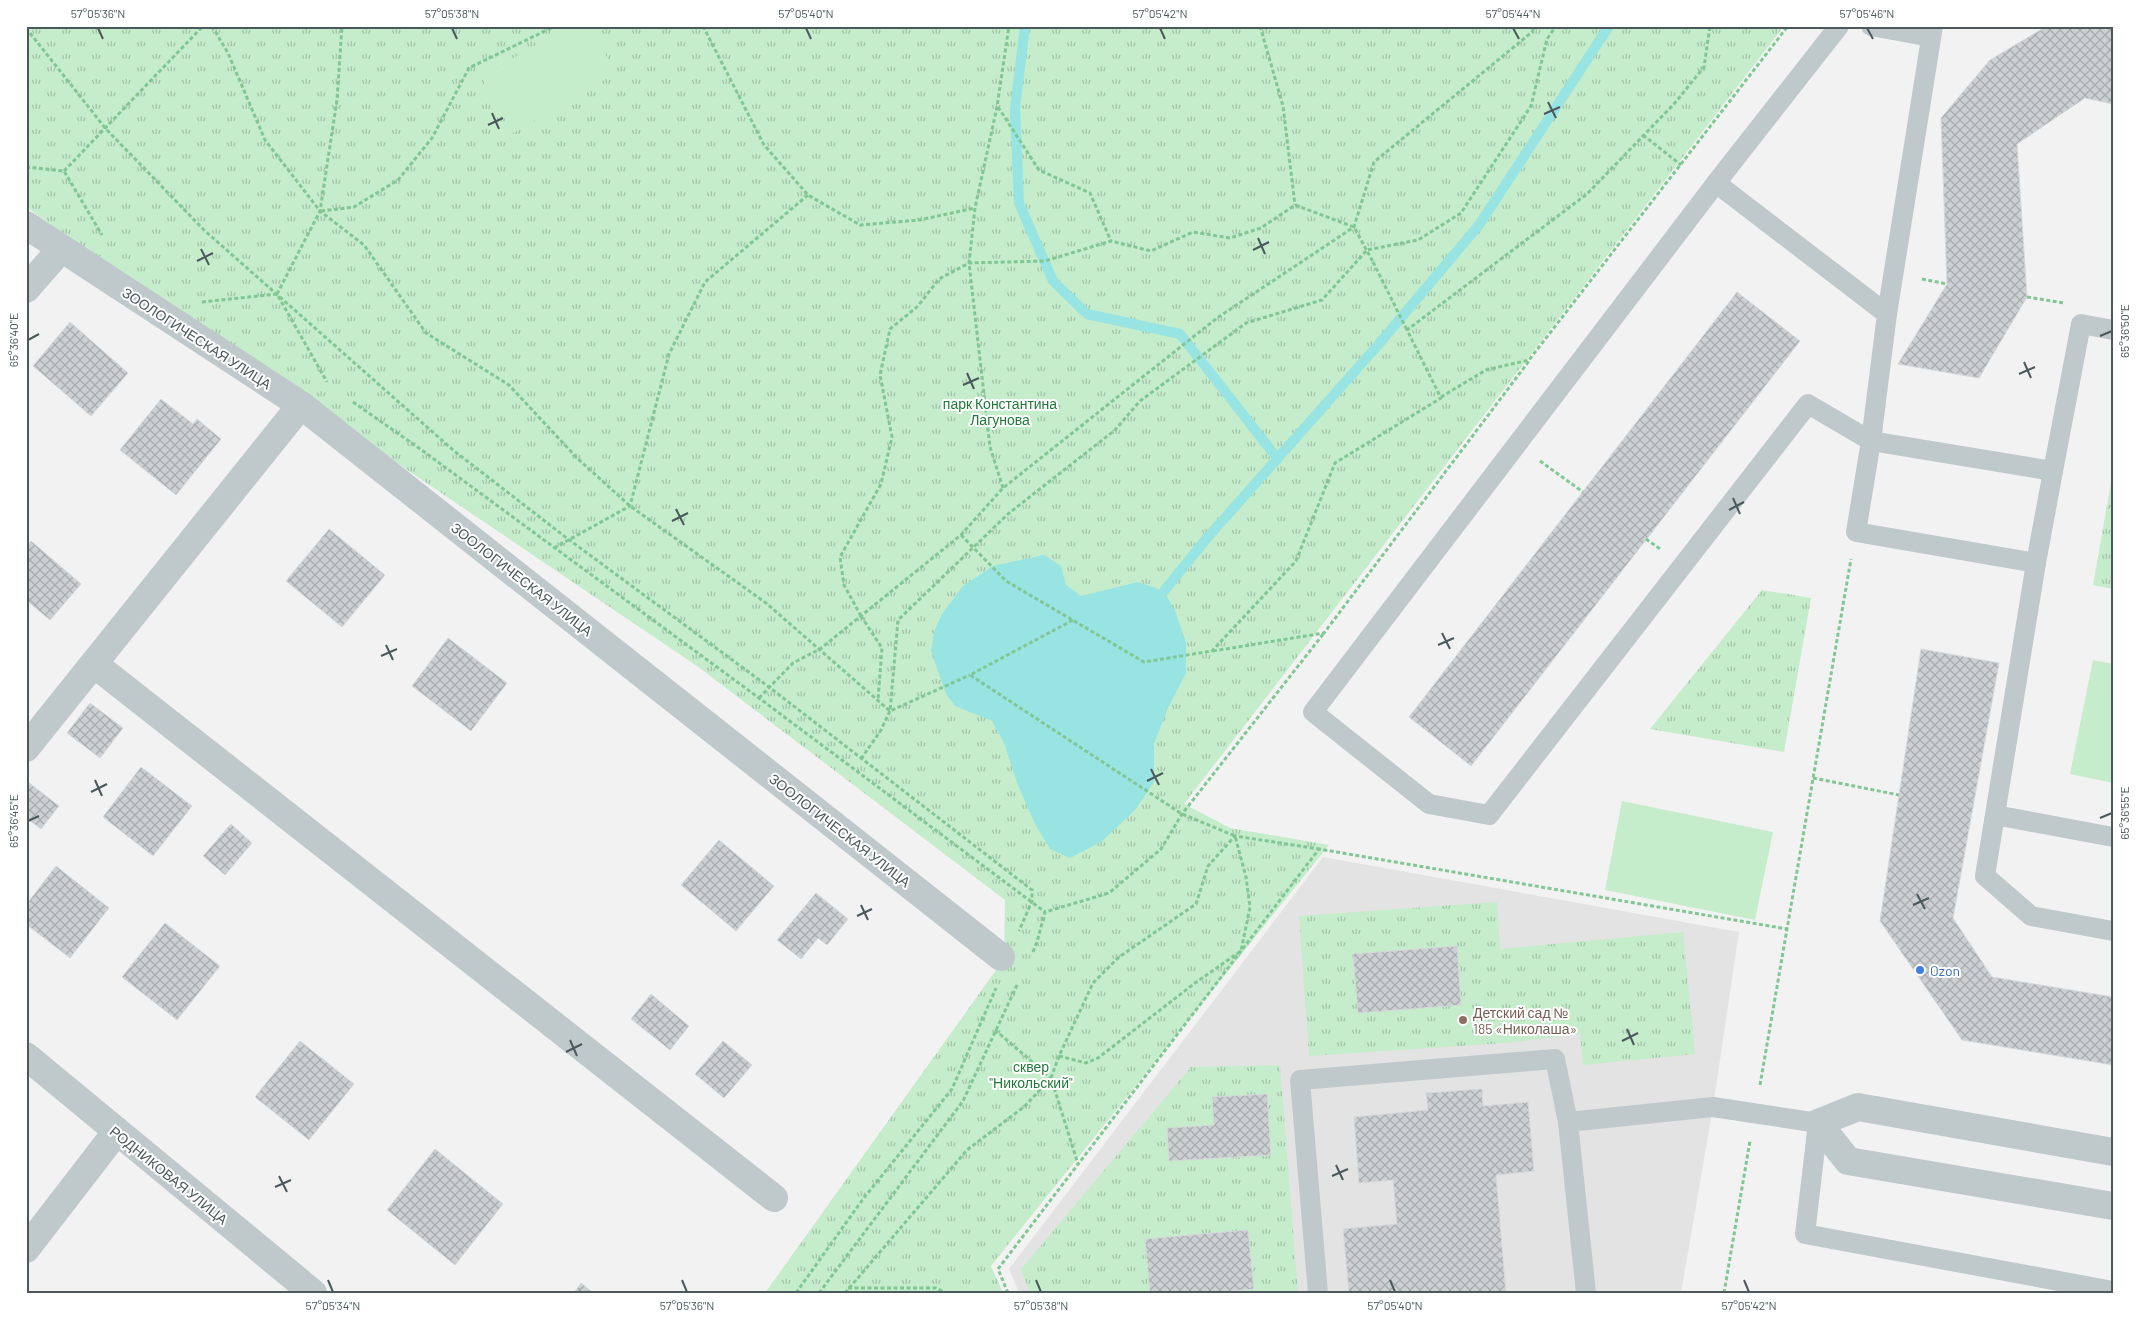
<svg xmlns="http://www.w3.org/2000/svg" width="2139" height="1319" font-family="Barlow,sans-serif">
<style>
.education{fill:#e4e3e3}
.park{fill:url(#park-tufts)}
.garden{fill:#c5eccb}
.water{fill:#97e4e3}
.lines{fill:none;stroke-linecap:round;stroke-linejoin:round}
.stream{stroke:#97e4e3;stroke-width:10}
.building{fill:url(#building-cross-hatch);stroke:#d6d9dc}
.path{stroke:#80c794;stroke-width:3;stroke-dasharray:4 2.5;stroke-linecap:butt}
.lane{stroke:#bfc9cc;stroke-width:20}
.street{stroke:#bfc9cc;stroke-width:28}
.path-bridge{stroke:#80c794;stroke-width:3;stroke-dasharray:4 2.5;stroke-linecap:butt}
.ticks{fill:none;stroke:#4b595d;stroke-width:2}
.shop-dot{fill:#3f7fe0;stroke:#fff;stroke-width:2}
.education-dot{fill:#8d6e63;stroke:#fff;stroke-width:2}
.labels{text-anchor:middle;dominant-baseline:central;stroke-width:4;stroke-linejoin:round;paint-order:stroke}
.street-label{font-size:14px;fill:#4b595d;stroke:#fff}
.park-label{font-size:14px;fill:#217939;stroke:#fff}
.shop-label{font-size:14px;fill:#366cbe;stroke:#fff;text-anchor:start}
.education-label{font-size:14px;fill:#785e54;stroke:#fff;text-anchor:start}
.neatline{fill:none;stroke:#4b595d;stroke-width:2}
.ticks-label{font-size:12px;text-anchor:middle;fill:#4b595d}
</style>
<defs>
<pattern id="park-tufts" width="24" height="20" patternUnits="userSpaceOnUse" patternTransform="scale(1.25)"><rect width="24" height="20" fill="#c5eccb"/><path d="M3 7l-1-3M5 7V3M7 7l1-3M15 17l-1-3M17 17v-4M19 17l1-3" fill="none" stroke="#a2c2a8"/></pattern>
<pattern id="building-cross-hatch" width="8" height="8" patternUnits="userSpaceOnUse" patternTransform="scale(1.25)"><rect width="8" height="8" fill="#ccd0d2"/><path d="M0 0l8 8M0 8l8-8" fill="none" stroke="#a8acae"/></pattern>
</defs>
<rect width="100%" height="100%" fill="#f3f2f2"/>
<polygon class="education" points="1323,857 1739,932 1713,1107 1681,1293 1019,1293 1009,1269"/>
<g class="park">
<polygon points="26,26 1784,26 1184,804 1230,828 1329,845 991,1266 1003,1293 765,1293 1004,959 1005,900 697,666 258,369 26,207"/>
<polygon points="2113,471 2113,589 2093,585"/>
<polygon points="1762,590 1811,598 1784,752 1650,729"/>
<polygon points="1497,902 1500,949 1683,932 1695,1054 1583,1065 1580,1034 1506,1043 1309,1056 1299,916"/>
<polygon points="1280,1065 1298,1293 1030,1293 1021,1269 1191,1067"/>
</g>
<g class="garden">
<polygon points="569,26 589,26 616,73 513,133 481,77"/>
<polygon points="2093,660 2113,664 2113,783 2070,774"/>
<polygon points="1622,801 1773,832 1755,920 1605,890"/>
</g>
<polygon class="water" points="1044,555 1061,566 1066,585 1081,596 1138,582 1164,591 1175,611 1186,642 1186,673 1168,708 1154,744 1154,782 1135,810 1101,842 1070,858 1050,849 1035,824 1018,785 1004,743 992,721 955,706 946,694 931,651 935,629 942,614 963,586 993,566"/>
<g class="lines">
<g class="stream">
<polyline points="1025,26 1015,109 1019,203 1053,281 1087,314 1180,334 1277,458"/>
<polyline points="1164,591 1207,538 1378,345 1479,225 1609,26"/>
</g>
</g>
<g class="building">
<polygon points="2047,26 2099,26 2113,29 2113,104 2085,98 2017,144 2027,297 1979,378 1898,364 1947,284 1941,118 1990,60"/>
<polygon points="1737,292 1800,341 1471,766 1409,717"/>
<polygon points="70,322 128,373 91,416 33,366"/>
<polygon points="161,399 193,424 197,419 221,439 176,495 120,450"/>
<polygon points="329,529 385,575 342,627 286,581"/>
<polygon points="31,541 81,584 50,620 26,600 26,547"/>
<polygon points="448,638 507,683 471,731 412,686"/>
<polygon points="1921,649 1999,663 1953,918 1992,977 2113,997 2113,1065 1962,1040 1880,921"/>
<polygon points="90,703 123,728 100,758 67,733"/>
<polygon points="141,767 192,806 153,856 103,817"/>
<polygon points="28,782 59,806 41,829 29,820 26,824 26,784"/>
<polygon points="231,824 252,843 225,875 203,856"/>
<polygon points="719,840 774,886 736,931 681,885"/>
<polygon points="56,866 109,908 70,958 26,924 26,905"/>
<polygon points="816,893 848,919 827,945 818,938 801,959 777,940"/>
<polygon points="165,923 220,966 177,1020 122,977"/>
<polygon points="1457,946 1461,1005 1358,1013 1353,954"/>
<polygon points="651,994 689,1026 670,1050 631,1019"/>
<polygon points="300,1041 354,1084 309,1140 255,1097"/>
<polygon points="723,1041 752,1065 724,1098 695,1074"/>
<polygon points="1482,1089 1483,1106 1528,1102 1534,1171 1496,1175 1506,1293 1349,1293 1343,1229 1397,1224 1393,1180 1359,1183 1354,1117 1428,1110 1426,1093"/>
<polygon points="1267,1094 1271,1155 1169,1161 1167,1128 1214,1125 1212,1097"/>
<polygon points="435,1149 503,1204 455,1265 387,1210"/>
<polygon points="1248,1230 1254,1289 1212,1293 1150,1293 1145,1239"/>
<polygon points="581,1283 593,1293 574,1293"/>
</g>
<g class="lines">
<g class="path">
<polyline points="212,26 228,53 265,140 320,211 364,245 426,333 509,385 577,458 630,506 766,603 890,711 970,675"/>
<polyline points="703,26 764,145 808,195 860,225 919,220 975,208"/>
<polyline points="1260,26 1283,106 1295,205"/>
<polyline points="26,28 106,129 204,230 453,450 568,539 769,687 1032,890 1032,901 1019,931"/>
<polyline points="998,107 1039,170 1090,193 1111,241"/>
<polyline points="1643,135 1681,165"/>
<polyline points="26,167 64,171 102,235"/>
<polyline points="64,171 203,26"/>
<polyline points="321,211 354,207 398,180 432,138 469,68 555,26"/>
<polyline points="1373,262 1407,330"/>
<polyline points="1922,279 1947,284"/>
<polyline points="277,294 320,211 337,100 342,26"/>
<polyline points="2027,297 2064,303"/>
<polyline points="202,302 277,294 327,382"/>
<polyline points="1441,397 1486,370 1529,360 1788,26"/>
<polyline points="353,402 423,451 759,698 1045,912"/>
<polyline points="1540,461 1583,492"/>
<polyline points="1003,488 990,447 969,263 975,208 997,107 1009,26"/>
<polyline points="961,535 1006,581 1144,662 1212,651 1296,561 1335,463 1441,398 1407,330 1587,194 1674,104 1704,67 1710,26"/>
<polyline points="1646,539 1660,549"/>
<polyline points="554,548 630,506 669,354 705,282 808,195"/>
<polyline points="861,616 882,648 878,700"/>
<polyline points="1213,651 1324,633 1529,361"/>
<polyline points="759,698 793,663 820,649 961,535 1003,488 1217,318 1354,227 1374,162 1532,32 1535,26"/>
<polyline points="861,759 881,730 890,711 898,620 1008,514 1115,430 1140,401 1246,323 1322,300 1367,250 1418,240 1461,213 1531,106 1547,39 1556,26"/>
<polyline points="1813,778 1899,795"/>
<polyline points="1033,952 1037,942 1045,912 1109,893 1161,849 1182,814 1324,633"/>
<polyline points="995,1030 1051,1078 1078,1164"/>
<polyline points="1059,1056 1086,1063 1098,1058 1195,983 1241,951 1250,907 1246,877 1235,836 1182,814 970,675 1073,620"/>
<polyline points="1760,1085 1851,559"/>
<polyline points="848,1288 936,1288 946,1293"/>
<polyline points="796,1293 863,1199 952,1089 996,988"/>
<polyline points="819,1293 963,1101 1017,985"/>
<polyline points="845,1293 967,1150 1025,1106 1051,1078 1059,1056 1093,983 1119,957 1196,904 1208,866 1235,836 1319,849"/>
<polyline points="1008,1293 998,1269 1319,849 1787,929"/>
<polyline points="1724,1293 1750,1141"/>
</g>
<g class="lane">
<polyline points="1839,26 1716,183 1313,712 1429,804 1489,815 1808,404 1871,441 2053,471 2036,563 1985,876 2031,916 2113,931"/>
<polyline points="1871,26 1931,37"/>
<polyline points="1716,183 1887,314 1871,441 1856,532 2036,563"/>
<polyline points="1887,314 1933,26"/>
<polyline points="2053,471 2081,324 2113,330"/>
<polyline points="1995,815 2113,837"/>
<polyline points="1318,1293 1300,1080 1555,1059 1568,1122"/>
<polyline points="1586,1293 1568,1122 1713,1107 1818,1123 1805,1234 2113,1291"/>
</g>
<g class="street">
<polyline points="26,225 301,405 1001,957"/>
<polyline points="26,289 61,249"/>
<polyline points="94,664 774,1198"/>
<polyline points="26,748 301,405"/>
<polyline points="26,1056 313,1293"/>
<polyline points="2113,1152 1858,1107 1818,1123 1848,1161 2113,1206"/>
<polyline points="26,1249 117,1131"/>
</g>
<polyline class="path-bridge" points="861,616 844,585 840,557 881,484 892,437 880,375 890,329 918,306 939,279 969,263 1045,261 1111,241 1151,251 1193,232 1230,238 1261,228 1295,205 1354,227 1373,262"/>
</g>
<path class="ticks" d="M98 28 103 39M452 28 457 39M806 28 811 39M1160 28 1165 39M1513 28 1519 39M1867 28 1873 39M1548 102 1556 118M492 113 499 129M1544 114 1560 107M488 125 503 118M1258 238 1265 254M201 249 209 265M1253 250 1269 242M197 261 213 253M2100 336 2112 331M28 340 39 334M2024 362 2031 378M967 373 974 389M2019 374 2035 367M963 385 979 378M1733 498 1740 514M676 509 684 525M1729 510 1744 502M672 521 688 513M1442 633 1450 649M386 645 393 660M1438 645 1454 638M381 656 397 649M1151 769 1159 785M95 780 102 796M1147 781 1163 773M91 792 107 784M2100 818 2112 813M28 821 39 816M1917 894 1925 909M861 905 868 920M1913 905 1929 898M857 916 872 909M1627 1029 1634 1045M570 1040 577 1056M1622 1041 1638 1033M566 1052 582 1044M1336 1165 1343 1180M279 1176 287 1192M1332 1176 1348 1169M275 1187 291 1180M328 1280 333 1292M682 1280 687 1292M1036 1280 1041 1292M1390 1280 1395 1292M1744 1280 1749 1292"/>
<circle class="shop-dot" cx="1920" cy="970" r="5"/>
<circle class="education-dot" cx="1463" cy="1020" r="5"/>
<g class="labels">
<g class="street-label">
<text transform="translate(197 338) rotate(33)">ЗООЛОГИЧЕСКАЯ УЛИЦА</text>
<text transform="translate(522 579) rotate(38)">ЗООЛОГИЧЕСКАЯ УЛИЦА</text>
<text transform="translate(840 830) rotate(38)">ЗООЛОГИЧЕСКАЯ УЛИЦА</text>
<text transform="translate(169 1175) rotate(39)">РОДНИКОВАЯ УЛИЦА</text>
</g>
<g class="park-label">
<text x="1000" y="403">парк Константина<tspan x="1000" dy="16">Лагунова</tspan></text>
<text x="1031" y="1066">сквер<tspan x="1031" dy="16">"Никольский"</tspan></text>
</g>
<g class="shop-label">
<text x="1930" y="970">Ozon</text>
</g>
<g class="education-label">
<text x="1473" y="1012">Детский сад №<tspan x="1473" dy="16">185 «Николаша»</tspan></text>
</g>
</g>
<rect width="2139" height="1319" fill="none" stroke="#ffffff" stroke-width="55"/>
<rect x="28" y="28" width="2084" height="1264" class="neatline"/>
<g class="ticks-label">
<text x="98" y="18">57°05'36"N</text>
<text x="452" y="18">57°05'38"N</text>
<text x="806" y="18">57°05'40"N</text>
<text x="1160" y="18">57°05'42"N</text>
<text x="1513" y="18">57°05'44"N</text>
<text x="1867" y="18">57°05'46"N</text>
<text transform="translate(2125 331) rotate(-90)" y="4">65°36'50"E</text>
<text transform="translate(14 340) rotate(-90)" y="4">65°36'40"E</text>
<text transform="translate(2125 813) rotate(-90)" y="4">65°36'55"E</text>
<text transform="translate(14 821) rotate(-90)" y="4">65°36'45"E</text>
<text x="333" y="1310">57°05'34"N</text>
<text x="687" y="1310">57°05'36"N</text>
<text x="1041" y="1310">57°05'38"N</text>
<text x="1395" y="1310">57°05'40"N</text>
<text x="1749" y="1310">57°05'42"N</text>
</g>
</svg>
